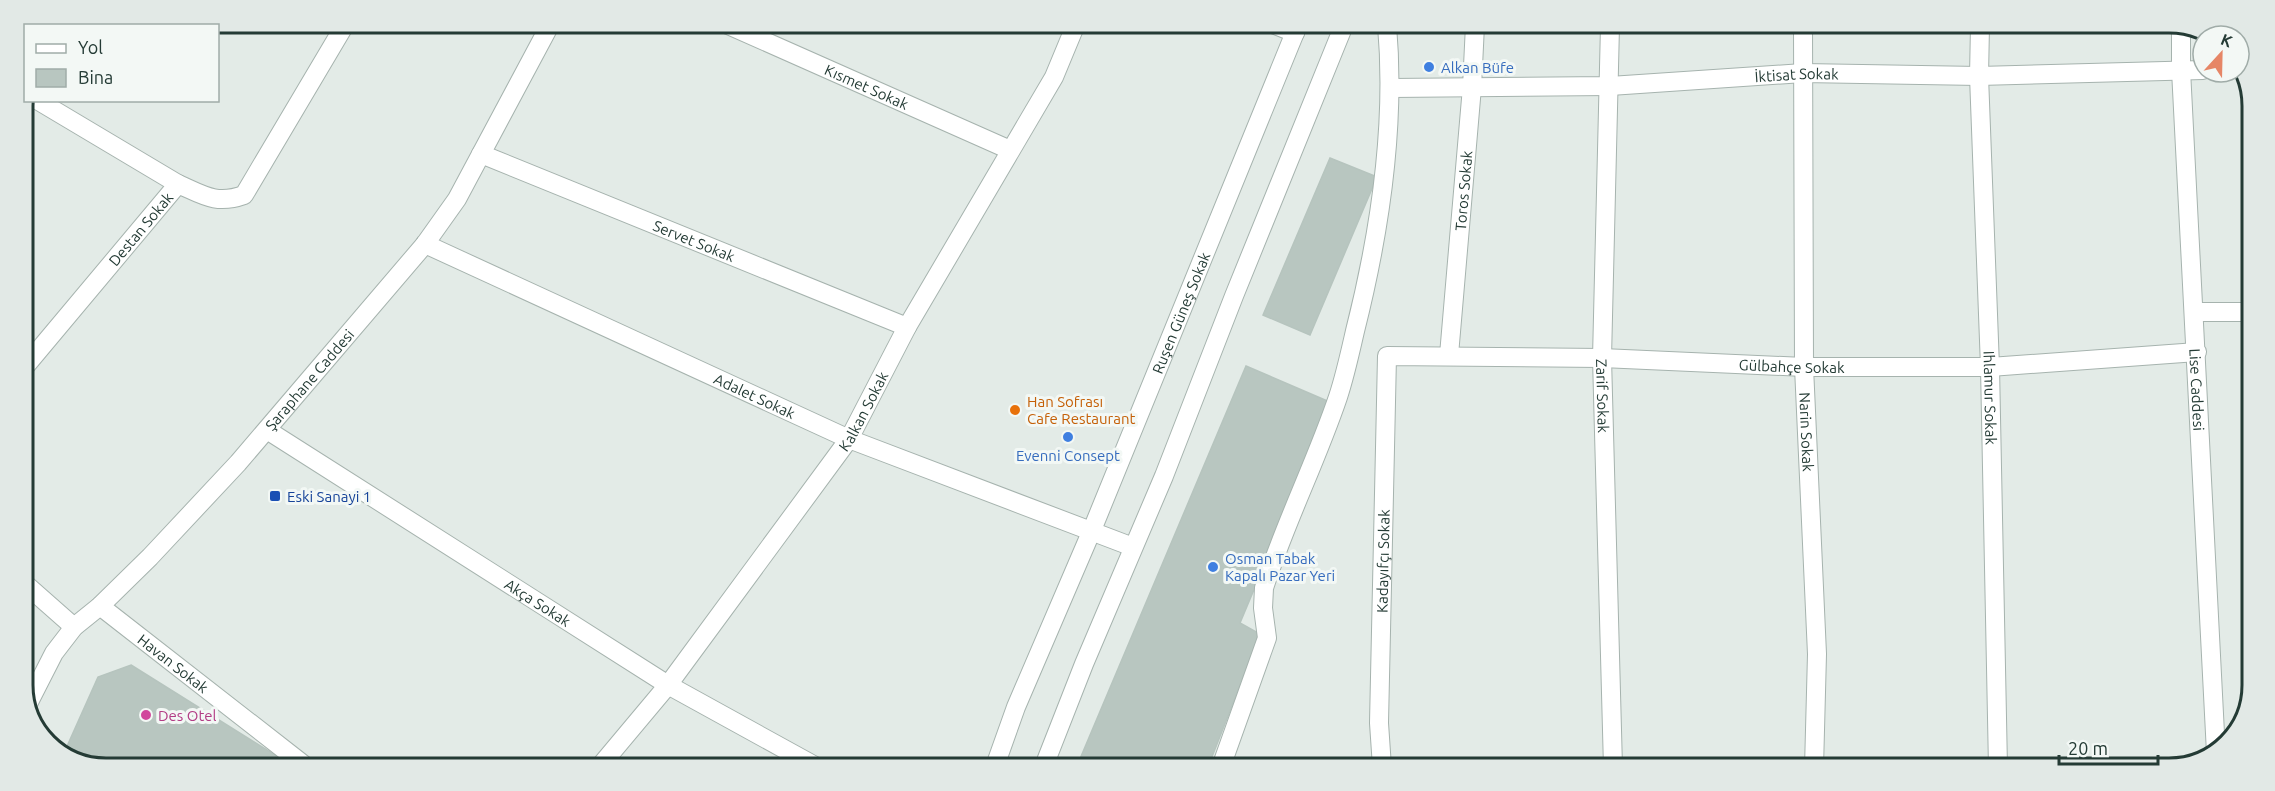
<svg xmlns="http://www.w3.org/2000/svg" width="2275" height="791" font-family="Ubuntu,sans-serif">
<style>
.building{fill:#b8c6c0;stroke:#b6c4be;stroke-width:1.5}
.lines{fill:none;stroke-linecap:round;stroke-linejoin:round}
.minor-casing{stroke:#a6b3ae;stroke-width:20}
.minor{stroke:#fff;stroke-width:18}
.shop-dot{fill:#3f7fe0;stroke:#f3f8f5;stroke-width:2}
.food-dot{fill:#e8710a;stroke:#f3f8f5;stroke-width:2}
.transit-dot{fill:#1a4fb4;stroke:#f3f8f5;stroke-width:2}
.hotel-dot{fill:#d1479c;stroke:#f3f8f5;stroke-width:2}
.labels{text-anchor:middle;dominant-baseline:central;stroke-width:6;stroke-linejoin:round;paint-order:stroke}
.shop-label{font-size:15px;fill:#366cbe;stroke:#f3f8f5;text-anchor:start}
.street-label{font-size:15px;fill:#243b35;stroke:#f3f8f5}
.food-label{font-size:15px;fill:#c56008;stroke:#f3f8f5;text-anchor:start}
.transit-label{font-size:15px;fill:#164399;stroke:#f3f8f5;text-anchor:start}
.hotel-label{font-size:15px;fill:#b23c85;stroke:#f3f8f5;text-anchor:start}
.rim{fill:none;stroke:#243b35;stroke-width:3}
</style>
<rect width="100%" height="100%" fill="#e3ebe7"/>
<g class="building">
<polygon points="1330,158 1377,177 1310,335 1263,315"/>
<polygon points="1246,366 1332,403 1240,623 1260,634 1208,767 1077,766"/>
<polygon points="131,665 291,765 79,764 64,753 98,677"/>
</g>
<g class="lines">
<g class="minor-casing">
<g id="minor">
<path id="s1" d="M726 24 1010 150"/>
<polyline points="1275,25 1295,33"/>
<path id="s2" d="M1610 26 1602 358 1613 767"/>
<path id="s3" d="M1803 26 1804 367 1817 654 1814 768"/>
<path id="s4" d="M1980 26 1979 76 1990 367 1998 768"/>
<path id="s5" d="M2181 27V70L2216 753"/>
<polyline points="2239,69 2241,69"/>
<path id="s6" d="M1391 88 1610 86 1803 73 1979 76 2203 70"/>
<polyline points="37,100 178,184"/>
<path id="s7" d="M481 154 907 327"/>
<path id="s8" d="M425 244 849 439 1133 547"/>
<polyline points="2195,312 2251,312"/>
<path id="s9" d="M1449 355 1472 87 1475 25"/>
<path id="s10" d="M23 369 178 184C203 195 216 205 244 195L346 23"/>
<path id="s11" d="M267 430 668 685 815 766"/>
<polyline points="23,582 74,627"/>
<path id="s12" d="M100 606 304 765"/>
<path id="s13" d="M28 704 54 653 74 627 100 606 150 557 238 463 425 244 457 199 551 23"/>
<path id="s14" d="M601 765 668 685 849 439 907 327 1054 77 1076 24"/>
<path id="s15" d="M995 766 1016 707 1092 530 1298 25"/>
<polyline points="1044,766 1084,664 1164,476 1234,296 1344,25"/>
<path d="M1221 767 1267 638 1263 608 1264 588C1285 523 1316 462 1338 397 1345 376 1350 353 1355 331 1380 232 1396 127 1387 25"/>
<path id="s16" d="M1382 767 1379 723 1387 356 1602 358 1804 367H1990L2197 352"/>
</g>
</g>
<use href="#minor" class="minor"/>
</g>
<g class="shop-dot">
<circle cx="1429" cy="67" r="6"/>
<circle cx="1068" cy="437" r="6"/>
<circle cx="1213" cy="567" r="6"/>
</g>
<circle class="food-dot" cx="1015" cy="410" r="6"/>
<rect class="transit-dot" x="269" y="490" width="12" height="12" rx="3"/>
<circle class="hotel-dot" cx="146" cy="715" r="6"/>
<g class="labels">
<g class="shop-label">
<text x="1441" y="67">Alkan Büfe</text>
<text x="1068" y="455" text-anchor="middle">Evenni Consept</text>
<text x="1225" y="558">Osman Tabak<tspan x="1225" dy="17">Kapalı Pazar Yeri</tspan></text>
</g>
<g class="street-label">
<text stroke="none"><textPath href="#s6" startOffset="406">İktisat Sokak</textPath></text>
<text stroke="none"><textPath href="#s1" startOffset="154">Kısmet Sokak</textPath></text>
<text stroke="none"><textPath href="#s9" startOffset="165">Toros Sokak</textPath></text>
<text stroke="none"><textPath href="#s10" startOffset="183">Destan Sokak</textPath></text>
<text stroke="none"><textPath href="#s7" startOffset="230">Servet Sokak</textPath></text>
<text stroke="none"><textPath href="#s15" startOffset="490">Ruşen Güneş Sokak</textPath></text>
<text stroke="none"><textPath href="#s16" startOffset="816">Gülbahçe Sokak</textPath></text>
<text stroke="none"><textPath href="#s13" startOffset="432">Şaraphane Caddesi</textPath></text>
<text stroke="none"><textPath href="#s5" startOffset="363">Lise Caddesi</textPath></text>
<text stroke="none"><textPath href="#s8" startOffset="363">Adalet Sokak</textPath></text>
<text stroke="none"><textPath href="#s2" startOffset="370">Zarif Sokak</textPath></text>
<text stroke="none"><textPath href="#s4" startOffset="372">Ihlamur Sokak</textPath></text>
<text stroke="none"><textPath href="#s14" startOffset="441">Kalkan Sokak</textPath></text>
<text stroke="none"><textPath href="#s3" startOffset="406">Narin Sokak</textPath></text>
<text stroke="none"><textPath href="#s16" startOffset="206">Kadayıfçı Sokak</textPath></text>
<text stroke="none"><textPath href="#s11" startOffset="321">Akça Sokak</textPath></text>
<text stroke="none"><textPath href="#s12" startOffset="93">Havan Sokak</textPath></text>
</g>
<g class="food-label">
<text x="1027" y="401">Han Sofrası<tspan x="1027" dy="17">Cafe Restaurant</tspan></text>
</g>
<g class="transit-label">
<text x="287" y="496">Eski Sanayi 1</text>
</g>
<g class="hotel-label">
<text x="158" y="715">Des Otel</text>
</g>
</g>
<path d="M0 0H2275V791H0ZM106 33H2169A73 73 0 0 1 2242 106V685A73 73 0 0 1 2169 758H106A73 73 0 0 1 33 685V106A73 73 0 0 1 106 33Z" fill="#e2e9e6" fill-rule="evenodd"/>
<path class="rim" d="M106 33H2169A73 73 0 0 1 2242 106V685A73 73 0 0 1 2169 758H106A73 73 0 0 1 33 685V106A73 73 0 0 1 106 33Z"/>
<rect x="24" y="24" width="195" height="78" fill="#f3f8f5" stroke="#a0aca8" stroke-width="1.5"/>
<rect x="36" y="44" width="30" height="9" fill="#ffffff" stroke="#a0aca8" stroke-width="1.5"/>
<text x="78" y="54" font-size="18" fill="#243b35">Yol</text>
<rect x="36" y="69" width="30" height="18" fill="#b8c6c0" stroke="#a0aca8" stroke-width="1.5"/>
<text x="78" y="84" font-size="18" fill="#243b35">Bina</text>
<g transform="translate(2221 54) rotate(22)"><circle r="28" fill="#f3f8f5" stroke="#a0aca8" stroke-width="1.5"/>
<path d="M0-4.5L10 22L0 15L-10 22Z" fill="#e68666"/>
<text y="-9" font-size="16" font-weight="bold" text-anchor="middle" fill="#243b35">K</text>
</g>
<path d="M2059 755v9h99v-9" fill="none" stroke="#243b35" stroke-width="3"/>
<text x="2068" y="755" font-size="18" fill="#243b35" stroke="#f3f8f5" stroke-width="4.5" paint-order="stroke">20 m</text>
</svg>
